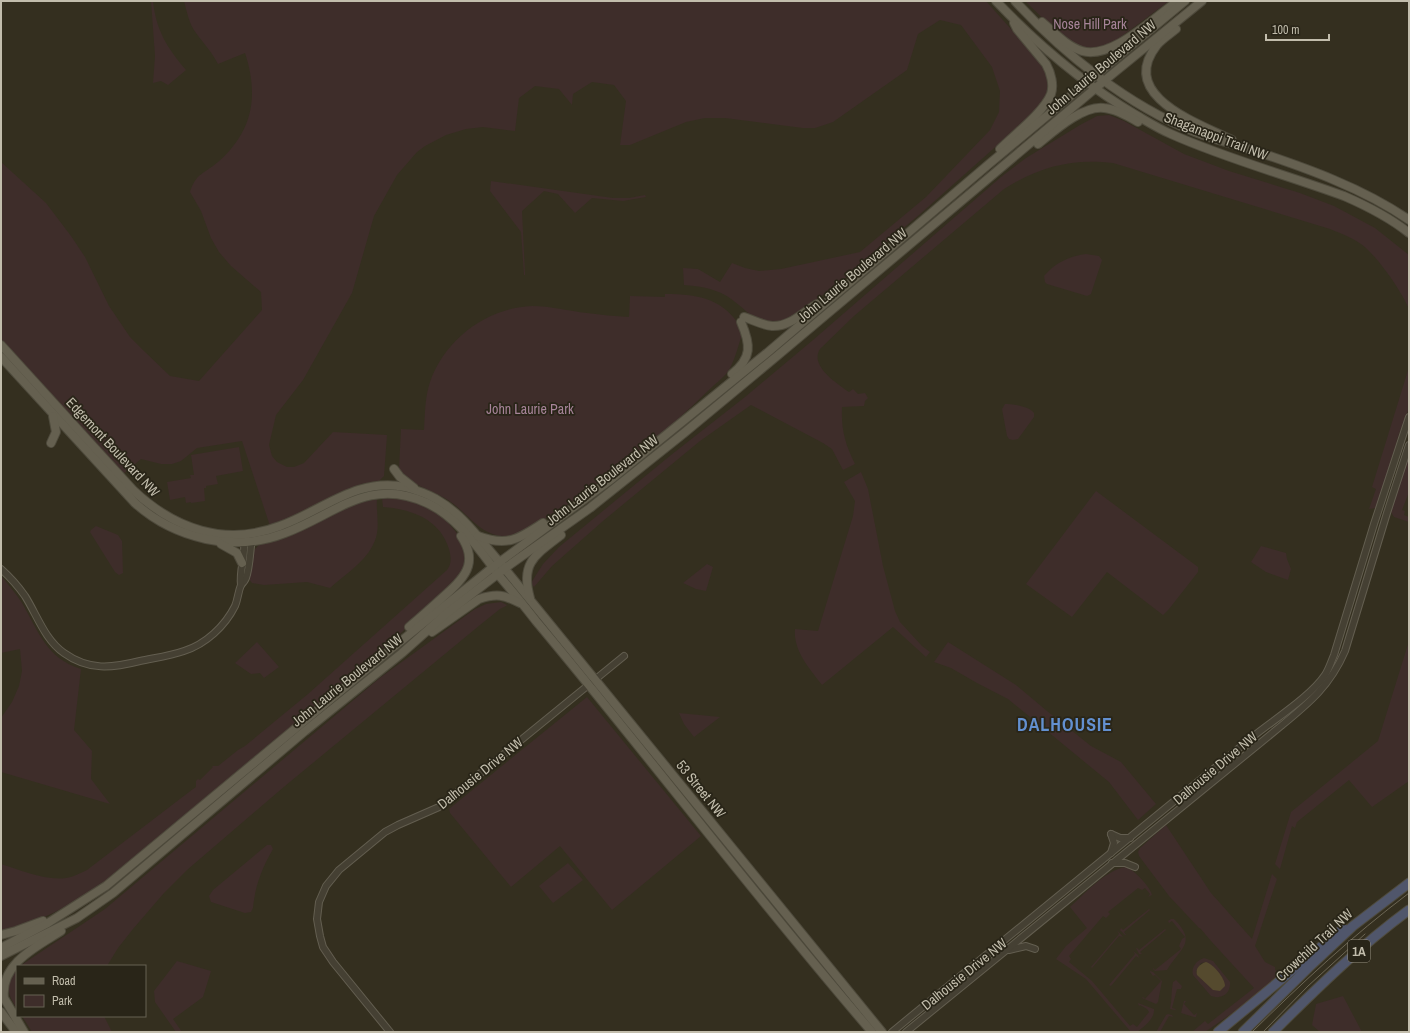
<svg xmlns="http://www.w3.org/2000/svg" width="1410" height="1033" font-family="'Archivo Narrow',sans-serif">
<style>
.green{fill:#3e2d2a;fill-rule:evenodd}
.water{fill:#554a2e}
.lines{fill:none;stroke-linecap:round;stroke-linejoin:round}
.minor-casing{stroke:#635e50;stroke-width:8}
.major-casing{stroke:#4e4a3c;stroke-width:10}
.highway-casing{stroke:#4f4b3d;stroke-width:11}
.minor{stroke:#454033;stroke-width:6}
.major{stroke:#656050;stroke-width:8}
.highway{stroke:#50566b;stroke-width:9}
.tram{stroke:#6c6654;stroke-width:1}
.labels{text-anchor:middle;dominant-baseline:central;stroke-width:3.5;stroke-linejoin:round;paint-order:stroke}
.shield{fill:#292518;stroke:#948f80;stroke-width:1}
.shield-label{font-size:13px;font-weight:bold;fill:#c2bdac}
.park-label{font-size:14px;fill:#a78499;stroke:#292518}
.street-label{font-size:14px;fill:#c2bdac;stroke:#292518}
.district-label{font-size:18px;font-weight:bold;letter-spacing:1px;fill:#6390d0;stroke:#292518}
</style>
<rect width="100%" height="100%" fill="#342f1f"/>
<g class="green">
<path d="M151 1H153C156 30 167 48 186 70L168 85 161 81 153 83 155 56Z"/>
<path d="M184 1H986L1043 65C1051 83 1049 90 1040 107L919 215 852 271 848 276 795 316C757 334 753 312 725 295 712 288 698 286 684 285L683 268 698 269 720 282 732 263 745 268 759 271 781 269 860 252 926 197 990 130 999 112 1000 91 992 67 961 25 940 20 918 34 907 70 833 122 815 128H803L725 118H705L686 122 630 145H620L626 101 614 85 592 82 573 94 572 105 559 89 535 86 519 98 515 131 483 127 466 129 446 135 425 146 417 152 397 175 374 216 352 293 303 380 276 415 269 445 272 456 277 462 287 467H294L304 463 333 432 387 435 384 476 379 481 361 484 344 491 302 512 270 526 242 441 197 448 181 461 172 464H161L141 459 123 474 1 339V162L46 203 71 236 85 257 109 306 130 337 144 351 170 376 199 381 262 310 261 292 231 266 219 252 211 238 201 211 190 192C196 173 204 174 218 162 253 131 259 96 245 53L218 64C212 52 204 44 196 33 189 24 187 12 184 1Z"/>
<polygon points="1025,1 1169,1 1110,45 1092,49 1079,46 1055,30"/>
<path d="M1109 115 1124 121 1184 154 1229 171 1300 193 1334 206 1375 228 1409 255V309C1401 290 1380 261 1366 248 1356 239 1342 234 1330 229L1113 163C1071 158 1039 167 1004 189L854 316 820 349C809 366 838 384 849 392L853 389 858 394 865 393 868 398 865 401 864 406 842 407C841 429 845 444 855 464L843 470 832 449 823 443 751 405 700 441 603 521 552 566 534 587 531 583 543 564 559 547 671 455 745 397 813 340 1001 177 1026 158 1080 125 1097 116Z"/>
<polygon points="491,181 613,198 629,198 645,195 646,197 623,201 592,198 575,213 558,194 544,191 522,211 525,272 525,275 524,275 521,232 490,191"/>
<path d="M1086 254 1099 256 1102 260 1091 294 1087 296 1047 284 1045 282 1044 276C1055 263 1069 256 1086 254Z"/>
<path d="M665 294C700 294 725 299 743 331 739 343 736 357 730 368 726 376 717 382 711 388 661 437 605 482 545 519 536 525 521 536 511 537 479 537 471 515 448 500 436 492 403 482 399 468L401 429 424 430C425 413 425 397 430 382 445 339 487 308 532 306 550 306 569 311 587 313 601 315 615 316 629 317L630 296 665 297Z"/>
<polygon points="1409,367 1409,408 1399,434 1378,504 1376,508 1369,509 1376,489 1372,487"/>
<path d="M1005 404C1013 404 1029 406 1034 413V417L1018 439 1013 440 1009 439 1007 436 1002 409Z"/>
<polygon points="239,447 243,471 216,476 218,484 206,486 206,488 204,488 205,501 191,503 191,502 186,503 185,497 170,500 167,482 191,478 190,475 194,475 191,455"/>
<polygon points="1409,451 1409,492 1402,510 1405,511 1404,515 1409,517 1409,522 1394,517 1391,512"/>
<path d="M861 472 868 489 883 566 895 611 900 622 922 646 930 652 926 657 893 627 822 685C810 669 793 651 795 629L818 631 853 516 855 501 844 482Z"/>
<polygon points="1096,491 1198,567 1198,572 1169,609 1163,615 1107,572 1072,617 1026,584"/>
<path d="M382 498H399L420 503 437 512 444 518 461 538 466 551 464 571 445 593 391 642 136 859 93 892 53 913 19 928 1 933V864C21 870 45 881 66 878 74 877 80 873 87 870L193 789 196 787V781L198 779 200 780 213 767 212 766H218L238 750 245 746 308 694 447 570C452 563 451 557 449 549 440 519 411 509 383 507Z"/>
<path d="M377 499C376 510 379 522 377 533 373 557 348 572 330 588L307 582 264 585 252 583 249 579 254 550 259 545 286 538 354 504Z"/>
<polygon points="96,526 118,535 122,541 123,573 119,575 115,572 90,532 91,530"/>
<polygon points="1261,546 1286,553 1287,559 1291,569 1288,580 1266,572 1251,562"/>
<polygon points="707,564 713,567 706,591 696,589 683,583"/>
<path d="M1 576C8 584 16 594 22 603 39 632 46 658 81 669L74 730 92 751 91 779 110 804 1 772V718L12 702 19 686 22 671 20 649 1 653Z"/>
<polygon points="501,602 507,605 506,606 500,609 480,625 285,786 187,870 164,893 133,929 118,948 107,966 20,966 105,909 356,698 381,677 475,609 486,604"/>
<polygon points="1409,641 1409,781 1372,807 1349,780 1297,822 1295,828 1292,826 1280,869 1275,864 1291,812 1378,741"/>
<polygon points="257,642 279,667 264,678 260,673 251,674 235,663"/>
<polygon points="948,642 1016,685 1047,711 1091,746 1121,762 1156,804 1138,820 1109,782 1008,699 977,683 951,668 934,662"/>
<polygon points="587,697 701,836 612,910 560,846 511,887 450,813 449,809"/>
<polygon points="679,713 720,717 694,737 684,724"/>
<polygon points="1166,825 1211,893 1252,939 1272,874 1277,879 1255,946 1265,962 1275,967 1275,970 1280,971 1282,970 1284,973 1241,1007 1205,1032 1192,1032 1205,1021 1208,1024 1254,988 1211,941 1200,928 1199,928 1169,896 1139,856 1138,852 1140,848"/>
<path d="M267 845H271L273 849C262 868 255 886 253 908L251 912 245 913 211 902 209 896 213 890Z"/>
<polygon points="568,863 583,880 553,903 539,886"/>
<path d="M1125 867C1133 868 1151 888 1152 895L1148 897 1150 894 1145 888 1142 890 1138 888 1108 912 1110 914 1106 918 1103 916 1069 956 1071 959 1069 962 1092 981 1130 1026 1133 1024 1137 1027 1149 1012 1147 1009 1140 1005 1139 1006 1138 1003 1154 1009C1155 1018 1144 1027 1137 1032H1131L1086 979 1056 959 1066 946 1087 928 1070 907C1086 893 1103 872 1125 867Z"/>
<polygon points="1149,909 1150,910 1124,932 1126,935 1125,935 1120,930 1121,928 1123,930"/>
<path d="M1171 919H1174C1198 943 1180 948 1167 970L1155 971 1153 969V968L1155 970 1181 949 1179 946 1182 939 1185 937 1172 921 1169 923 1168 921Z"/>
<polygon points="1165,929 1166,930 1140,952 1142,954 1139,954 1136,948 1137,948 1139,950"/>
<polygon points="1117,930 1123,937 1119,936 1092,968 1091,967 1119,934"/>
<polygon points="1133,951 1138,955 1139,958 1136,956 1111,986 1109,985 1135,954"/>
<path d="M1204 958 1213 961 1230 982C1231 993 1222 1000 1211 996L1193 975C1191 967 1196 961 1204 958ZM1206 962 1203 981 1196 972 1201 963Z"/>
<polygon points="177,961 211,971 203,997 173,1019 182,1032 176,1032 155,1002 154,991"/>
<path d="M17 969V1009C7 994 5 984 17 969Z"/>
<polygon points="1150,971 1153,972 1162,981 1158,1002 1156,1004 1142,998 1143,997 1145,999 1161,981 1155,975 1153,976 1150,972"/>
<path d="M1176 980 1182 986 1181 989H1177L1172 1008 1176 1009 1175 1010 1170 1009C1172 1000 1171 991 1173 982Z"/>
<polygon points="1343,996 1362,1032 1320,1032 1312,1025 1316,1004"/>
<polygon points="1184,1001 1186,1001 1184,1004 1194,1015 1197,1013 1196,1017 1194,1017 1181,1013"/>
<polygon points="1168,1014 1172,1015 1173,1017 1169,1016 1160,1032 1156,1032 1166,1015"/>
<polygon points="22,1016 104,1016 112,1032 32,1032"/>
</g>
<path class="water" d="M1206 962C1213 964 1225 978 1225 986L1220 991 1213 990 1197 975C1195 968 1200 964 1206 962Z"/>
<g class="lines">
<g class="minor-casing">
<g id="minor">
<path d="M1 569C10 577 18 586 25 596 37 615 45 640 64 653 89 671 112 668 140 661 154 658 170 656 184 651 206 644 225 626 235 606 238 599 238 592 241 585 243 583 245 581 246 578 250 567 250 550 252 539"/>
<path d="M241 585C239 570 246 555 244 540"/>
<polyline points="1111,834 1120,838 1130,838"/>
<polyline points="1111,853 1114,843 1111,834"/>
<polyline points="1112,863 1125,863 1135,867"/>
<polyline points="1009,950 1026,946 1035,949"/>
<polyline points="390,1032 333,962 323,947 320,936 317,919 319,902 326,886 339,870 385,832 398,825 439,807 624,656"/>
<path d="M892 1032 1255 735C1275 719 1311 696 1325 675 1329 669 1331 662 1334 655L1374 524 1409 417"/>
<path d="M906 1032 1281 726C1309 703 1330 686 1345 651L1387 513 1409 445"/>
</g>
</g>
<g class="major-casing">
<g id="major">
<path d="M996 1C1038 45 1084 84 1136 115 1148 122 1159 129 1171 134 1227 159 1287 175 1344 196 1367 206 1389 217 1409 233"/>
<path d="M1015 1C1063 53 1128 106 1195 132 1213 139 1233 144 1252 150 1306 168 1363 188 1409 220"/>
<path d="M1042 22C1054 32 1066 46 1082 51 1112 60 1154 17 1178 1"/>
<path d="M1176 29C1170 34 1162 39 1157 45 1117 96 1198 123 1232 140"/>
<path d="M1038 144C1054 131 1083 105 1104 108 1116 109 1128 116 1138 122"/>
<path d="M1000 149C1014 135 1044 112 1051 94 1054 85 1051 73 1046 64L1017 29 1014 23"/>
<path d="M744 317C753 320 762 325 772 326 790 327 803 312 817 304"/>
<path d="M1 345 133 490C174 529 225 547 280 526 322 511 357 477 405 487 416 490 426 493 436 499 461 513 478 537 496 558L882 1032"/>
<path d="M1 357 135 503C156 522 179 533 206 539 233 545 259 543 285 533 336 514 369 476 427 503 459 518 480 551 501 578 513 592 525 607 536 621 650 757 756 898 872 1032"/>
<path d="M732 374C752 358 751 345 741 322"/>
<polyline points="51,443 56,432 53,416"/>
<polyline points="394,469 400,477 414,488"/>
<path d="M478 536C507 547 519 539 543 523"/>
<polyline points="221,544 237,553 242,563"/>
<path d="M530 598C520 563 535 555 561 535"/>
<path d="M409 627C420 618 431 608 442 598 463 579 480 564 461 536"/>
<path d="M432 632 479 599C497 593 504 595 520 603"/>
<polyline points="1,935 16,931 43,921"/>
<polyline points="1,948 48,923 106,886 390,650 493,567 613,478 767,353 989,164 1185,1"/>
<polyline points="1,956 77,918 113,893 305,731 402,653 447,613 508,566 590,508 684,433 777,356 1110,76 1202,1"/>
<polyline points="1,1012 16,1032"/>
<path d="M24 1032 4 998C0 963 38 946 61 931"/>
</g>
</g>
<g class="highway-casing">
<g id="highway">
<polyline points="1218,1032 1340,931 1344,929"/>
<polyline points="1243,1032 1308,968 1353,926 1409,883"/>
<path d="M1273 1032C1316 989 1360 946 1409 910"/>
</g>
</g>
<use href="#minor" class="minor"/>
<use href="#major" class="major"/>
<use href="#highway" class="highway"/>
<g class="tram">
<path d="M1252 1032C1303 982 1352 936 1409 893"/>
<polyline points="1263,1032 1308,986 1365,934"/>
</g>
</g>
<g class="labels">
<rect class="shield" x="1348" y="940" width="22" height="22" rx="3"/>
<g class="shield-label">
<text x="1359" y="951">1A</text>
</g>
<g class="park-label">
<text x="1090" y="24">Nose Hill Park</text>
<text x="530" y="409">John Laurie Park</text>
</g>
<g class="street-label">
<text transform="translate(1101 67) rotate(-40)">John Laurie Boulevard NW</text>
<text transform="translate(1216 136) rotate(21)">Shaganappi Trail NW</text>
<text transform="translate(852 275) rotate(-40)">John Laurie Boulevard NW</text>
<text transform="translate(113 447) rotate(47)">Edgemont Boulevard NW</text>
<text transform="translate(602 480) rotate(-38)">John Laurie Boulevard NW</text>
<text transform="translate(347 680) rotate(-39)">John Laurie Boulevard NW</text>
<text transform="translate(1215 768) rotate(-40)">Dalhousie Drive NW</text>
<text transform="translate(480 773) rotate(-39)">Dalhousie Drive NW</text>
<text transform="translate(701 789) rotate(51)">53 Street NW</text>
<text transform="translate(1314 945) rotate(-43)">Crowchild Trail NW</text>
<text transform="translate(964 974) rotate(-39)">Dalhousie Drive NW</text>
</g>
<g class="district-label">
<text x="1065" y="724">DALHOUSIE</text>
</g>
</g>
<rect width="1410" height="1033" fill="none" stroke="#c2bdac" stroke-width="4"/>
<rect x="16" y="965" width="130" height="52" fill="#292518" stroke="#666253"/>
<rect x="24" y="978" width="20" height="6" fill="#656050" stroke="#666253"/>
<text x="52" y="985" font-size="12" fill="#c2bdac">Road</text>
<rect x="24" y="995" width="20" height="12" fill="#3e2d2a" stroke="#666253"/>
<text x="52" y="1005" font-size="12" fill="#c2bdac">Park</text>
<path d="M1266 34v6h63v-6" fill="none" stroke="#c2bdac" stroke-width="2"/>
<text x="1272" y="34" font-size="12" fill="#c2bdac" stroke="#292518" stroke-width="3" paint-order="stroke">100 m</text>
</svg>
